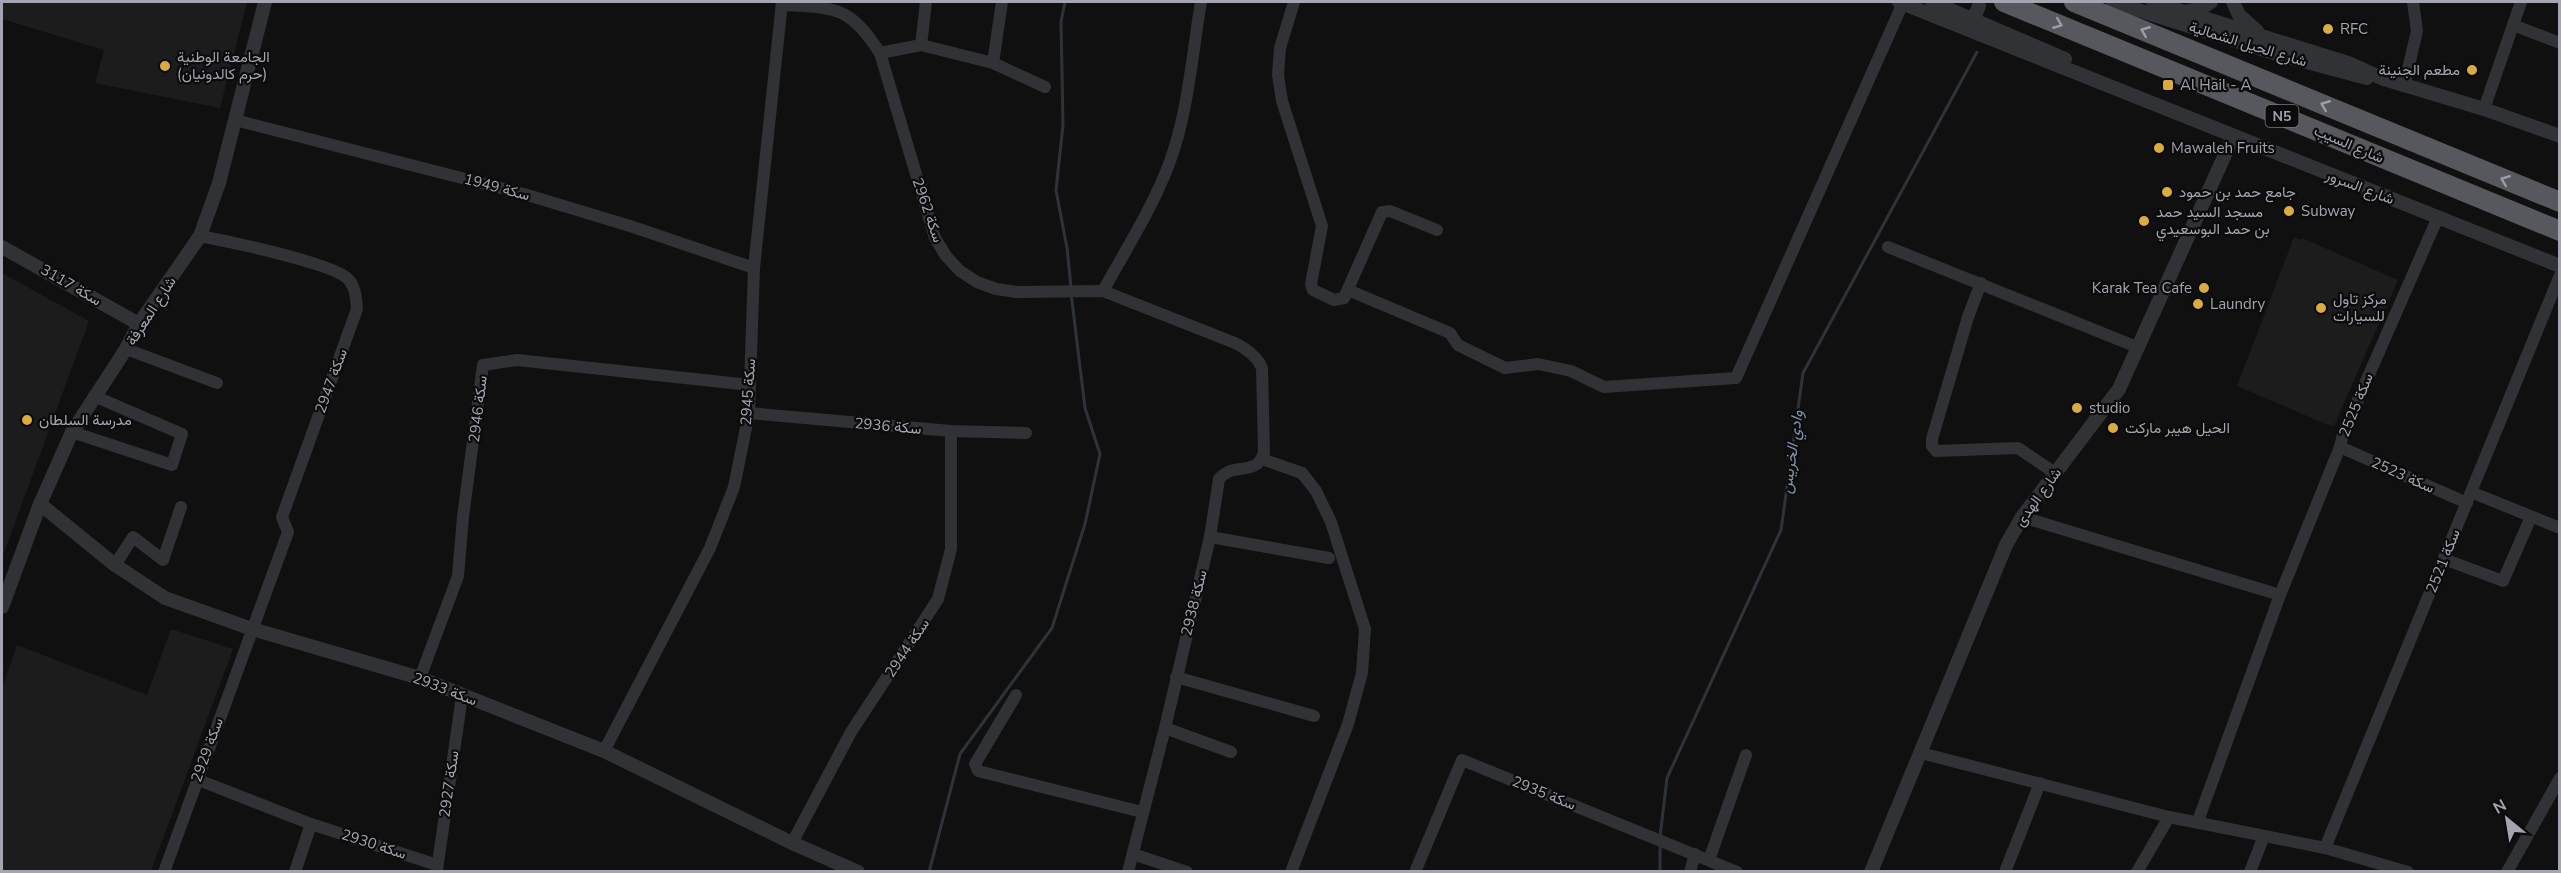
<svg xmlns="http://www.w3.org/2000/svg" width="2561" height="873" font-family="'Nunito Sans',Vazirmatn,sans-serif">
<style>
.built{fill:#1c1c1d}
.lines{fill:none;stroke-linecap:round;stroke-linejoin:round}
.stream{stroke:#2d3339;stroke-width:3}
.minor{stroke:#313235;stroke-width:12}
.tertiary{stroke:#313235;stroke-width:14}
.trunk{stroke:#56585d;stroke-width:20}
.oneway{stroke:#9b9ea8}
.poi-dot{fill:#d9ab40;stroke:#0b0b0c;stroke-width:2}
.labels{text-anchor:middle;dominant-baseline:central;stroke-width:4.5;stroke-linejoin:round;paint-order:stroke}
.shield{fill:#0b0b0c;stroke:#75787f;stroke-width:1.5}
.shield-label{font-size:14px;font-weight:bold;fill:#a3a6b0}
.poi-label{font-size:15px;fill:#a3a6b0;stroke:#0b0b0c;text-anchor:start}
.street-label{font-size:15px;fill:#a3a6b0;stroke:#0b0b0c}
.water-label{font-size:16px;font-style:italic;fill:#7d92a7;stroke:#0b0b0c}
</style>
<rect width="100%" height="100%" fill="#101011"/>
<g class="built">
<polygon points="2,2 247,2 220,108 95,83 104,50 2,19"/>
<polygon points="2294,237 2299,240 2302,238 2398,280 2334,426 2328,425 2237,386"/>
<polygon points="2,273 89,321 2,558"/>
<polygon points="171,629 233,649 151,871 2,871 2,688 17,645 147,695"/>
</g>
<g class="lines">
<g class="stream">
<polyline points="1065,2 1061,22 1063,125 1056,190 1067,248 1071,287"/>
<polyline points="1660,837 1667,778 1781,530 1803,373 1977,52"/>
<polyline points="929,872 960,754 1052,628 1085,524 1100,454 1085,408 1071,293"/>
<polyline points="1660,872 1660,843"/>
</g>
<g class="minor">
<polyline points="1294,2 1280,48 1278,75 1282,101 1322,226 1311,284 1313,290 1334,300 1344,298 1382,212 1390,211 1437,230"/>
<path d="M782 5C835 8 849 5 880 53L935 238 946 256 960 271 977 282 996 289 1017 292 1103 291 1235 343C1247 349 1257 356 1262 368L1264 452C1257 478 1233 461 1219 479L1210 537 1165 728 1128 872"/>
<polyline points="2513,25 2560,43"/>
<polyline points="921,45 926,2"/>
<polyline points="880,53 921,45 993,63 1045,87"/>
<polyline points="993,63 1002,2"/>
<polyline points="2404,86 2417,31 2413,2"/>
<polyline points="2484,109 2521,2"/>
<polyline points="235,120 524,194 630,226 754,268"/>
<polyline points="1888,247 2137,347"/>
<polyline points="1981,283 1968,317 1932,439 1932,446 1936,451 2018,448 2055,473"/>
<polyline points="1348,290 1450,333 1458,345 1505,368 1538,364 1571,371 1604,387 1736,378 1903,3"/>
<path d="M1103 291C1126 249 1152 209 1169 164 1188 114 1192 55 1201 2"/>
<polyline points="126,349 217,383"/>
<polyline points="749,413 951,431 1026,433"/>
<polyline points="72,432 172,465 182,434 94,396"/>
<polyline points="2340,447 2467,503"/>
<polyline points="1262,459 1302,473 1316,491 1331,522 1365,629 1362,673 1348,724 1291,872"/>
<polyline points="2471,492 2560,528"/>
<polyline points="2022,517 2280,595"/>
<polyline points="1210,537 1329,558"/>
<polyline points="2444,559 2503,581 2531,517"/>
<polyline points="115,565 133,537 163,560 181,507"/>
<polyline points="1176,677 1314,716"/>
<polyline points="420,678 458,576 463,517 483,365 517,360 750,385"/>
<polyline points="1016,695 975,764 978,771 1142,812"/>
<polyline points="1165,728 1231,752"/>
<polyline points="604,751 710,548 734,487 749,413 754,268 782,2"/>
<polyline points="1921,753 2169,817 2325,848 2408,872"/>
<polyline points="196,779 311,824 437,865"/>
<polyline points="2198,821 2280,595 2340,447 2343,434 2438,217"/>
<polyline points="792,843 851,732 938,599 951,549 951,431"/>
<polyline points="2325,848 2560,275"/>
<polyline points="1133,854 1187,872"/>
<polyline points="1709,860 1746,755"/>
<polyline points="437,870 462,696"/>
<path d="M164 872 288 532 282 517 357 309C356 299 356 287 348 279 333 263 226 241 200 236"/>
<polyline points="295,872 311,824"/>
<polyline points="1415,872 1462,760 1737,872"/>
<polyline points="1690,872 1695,854"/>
<polyline points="2005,872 2040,783"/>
<polyline points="2137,872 2169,817"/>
<polyline points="2250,872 2264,836"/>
<polyline points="2507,872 2560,778"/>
</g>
<g class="tertiary">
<polyline points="1899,2 2560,266"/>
<polyline points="1932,2 2065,59"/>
<polyline points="2113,2 2284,56 2367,78"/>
<polyline points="2153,2 2348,63 2384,79 2484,109 2560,136"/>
<polyline points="2233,2 2239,15 2257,31"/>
<polyline points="2185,12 2201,8 2211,2"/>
<polyline points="1970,27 1979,6"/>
<polyline points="2,247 139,324"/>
<polyline points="40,504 115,565 165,598 252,629 420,678 604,751 792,843 858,872"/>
<polyline points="2,607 40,504 72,432 126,349 139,324 200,236 219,183 265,2"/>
<polyline points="1871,872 2006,545 2022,517 2119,389 2233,137"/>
</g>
<g class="trunk">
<polyline points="2004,2 2560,231"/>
<polyline points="2074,2 2560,202"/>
</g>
</g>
<defs><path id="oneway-chevron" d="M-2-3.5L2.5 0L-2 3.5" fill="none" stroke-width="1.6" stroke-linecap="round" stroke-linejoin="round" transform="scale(1.5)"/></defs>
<g class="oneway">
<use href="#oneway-chevron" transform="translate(2058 24) rotate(22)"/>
<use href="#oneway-chevron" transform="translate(2145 31) rotate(-158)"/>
<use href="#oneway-chevron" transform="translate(2325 105) rotate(-158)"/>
<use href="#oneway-chevron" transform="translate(2505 180) rotate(-158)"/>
</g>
<g class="poi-dot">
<circle cx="2328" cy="29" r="6"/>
<circle cx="165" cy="66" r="6"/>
<circle cx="2472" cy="70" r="6"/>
<rect x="2162" y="79" width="12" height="12" rx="3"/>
<circle cx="2159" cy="148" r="6"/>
<circle cx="2167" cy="192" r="6"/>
<circle cx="2289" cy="211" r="6"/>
<circle cx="2144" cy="221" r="6"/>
<circle cx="2204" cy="288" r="6"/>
<circle cx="2198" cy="304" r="6"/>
<circle cx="2321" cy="308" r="6"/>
<circle cx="2077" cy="408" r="6"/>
<circle cx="27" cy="420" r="6"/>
<circle cx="2113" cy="428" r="6"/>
</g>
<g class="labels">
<rect class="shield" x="2265.5" y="105" width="33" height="22" rx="4.5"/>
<g class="shield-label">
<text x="2282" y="116">N5</text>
</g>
<g class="poi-label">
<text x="2340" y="29">RFC</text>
<text x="177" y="57">الجامعة الوطنية<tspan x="177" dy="17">(حرم كالدونيان)</tspan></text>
<text x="2460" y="70" text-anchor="end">مطعم الجنينة</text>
<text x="2180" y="85">Al Hail - A</text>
<text x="2171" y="148">Mawaleh Fruits</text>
<text x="2179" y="192">جامع حمد بن حمود</text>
<text x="2301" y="211">Subway</text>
<text x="2156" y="212">مسجد السيد حمد<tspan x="2156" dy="17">بن حمد البوسعيدي</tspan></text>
<text x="2192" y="288" text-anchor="end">Karak Tea Cafe</text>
<text x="2333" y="299">مركز تاول<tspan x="2333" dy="17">للسيارات</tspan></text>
<text x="2210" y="304">Laundry</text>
<text x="2089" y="408">studio</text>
<text x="39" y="420">مدرسة السلطان</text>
<text x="2125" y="428">الحيل هيبر ماركت</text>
</g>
<g class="street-label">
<text transform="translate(2248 44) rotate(17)">شارع الحيل الشمالية</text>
<text transform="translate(2349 144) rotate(23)">شارع السيب</text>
<text transform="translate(497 187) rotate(15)">سكة 1949</text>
<text transform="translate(2360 187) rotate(21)">شارع السرور</text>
<text transform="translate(928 210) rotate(71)">سكة 2962</text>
<text transform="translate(71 285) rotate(30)">سكة 3117</text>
<text transform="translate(151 311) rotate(-57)">شارع المعرفة</text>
<text transform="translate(331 381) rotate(-70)">سكة 2947</text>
<text transform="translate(748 392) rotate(-86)">سكة 2945</text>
<text transform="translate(2356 405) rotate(-68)">سكة 2525</text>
<text transform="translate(478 409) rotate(-83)">سكة 2946</text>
<text transform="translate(888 426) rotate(5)">سكة 2936</text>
<text transform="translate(2403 475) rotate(24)">سكة 2523</text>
<text transform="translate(2038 497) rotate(-54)">شارع الهدى</text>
<text transform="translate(2443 561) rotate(-68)">سكة 2521</text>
<text transform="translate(1194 603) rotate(-76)">سكة 2938</text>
<text transform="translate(907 648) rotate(-56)">سكة 2944</text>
<text transform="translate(445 689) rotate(21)">سكة 2933</text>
<text transform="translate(207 750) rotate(-70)">سكة 2929</text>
<text transform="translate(449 784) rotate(-82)">سكة 2927</text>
<text transform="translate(1544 793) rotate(22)">سكة 2935</text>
<text transform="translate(374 844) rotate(18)">سكة 2930</text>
</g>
<g class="water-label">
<text transform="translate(1792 452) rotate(-82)">وادي الخريس</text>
</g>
</g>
<rect width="2561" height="873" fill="none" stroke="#a3a6b0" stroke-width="6"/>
<g transform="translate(2507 819) rotate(330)" stroke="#0b0b0c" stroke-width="4.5" paint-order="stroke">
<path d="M0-4.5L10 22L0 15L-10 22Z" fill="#a3a6b0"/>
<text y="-9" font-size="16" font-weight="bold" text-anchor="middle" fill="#a3a6b0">N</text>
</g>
</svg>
